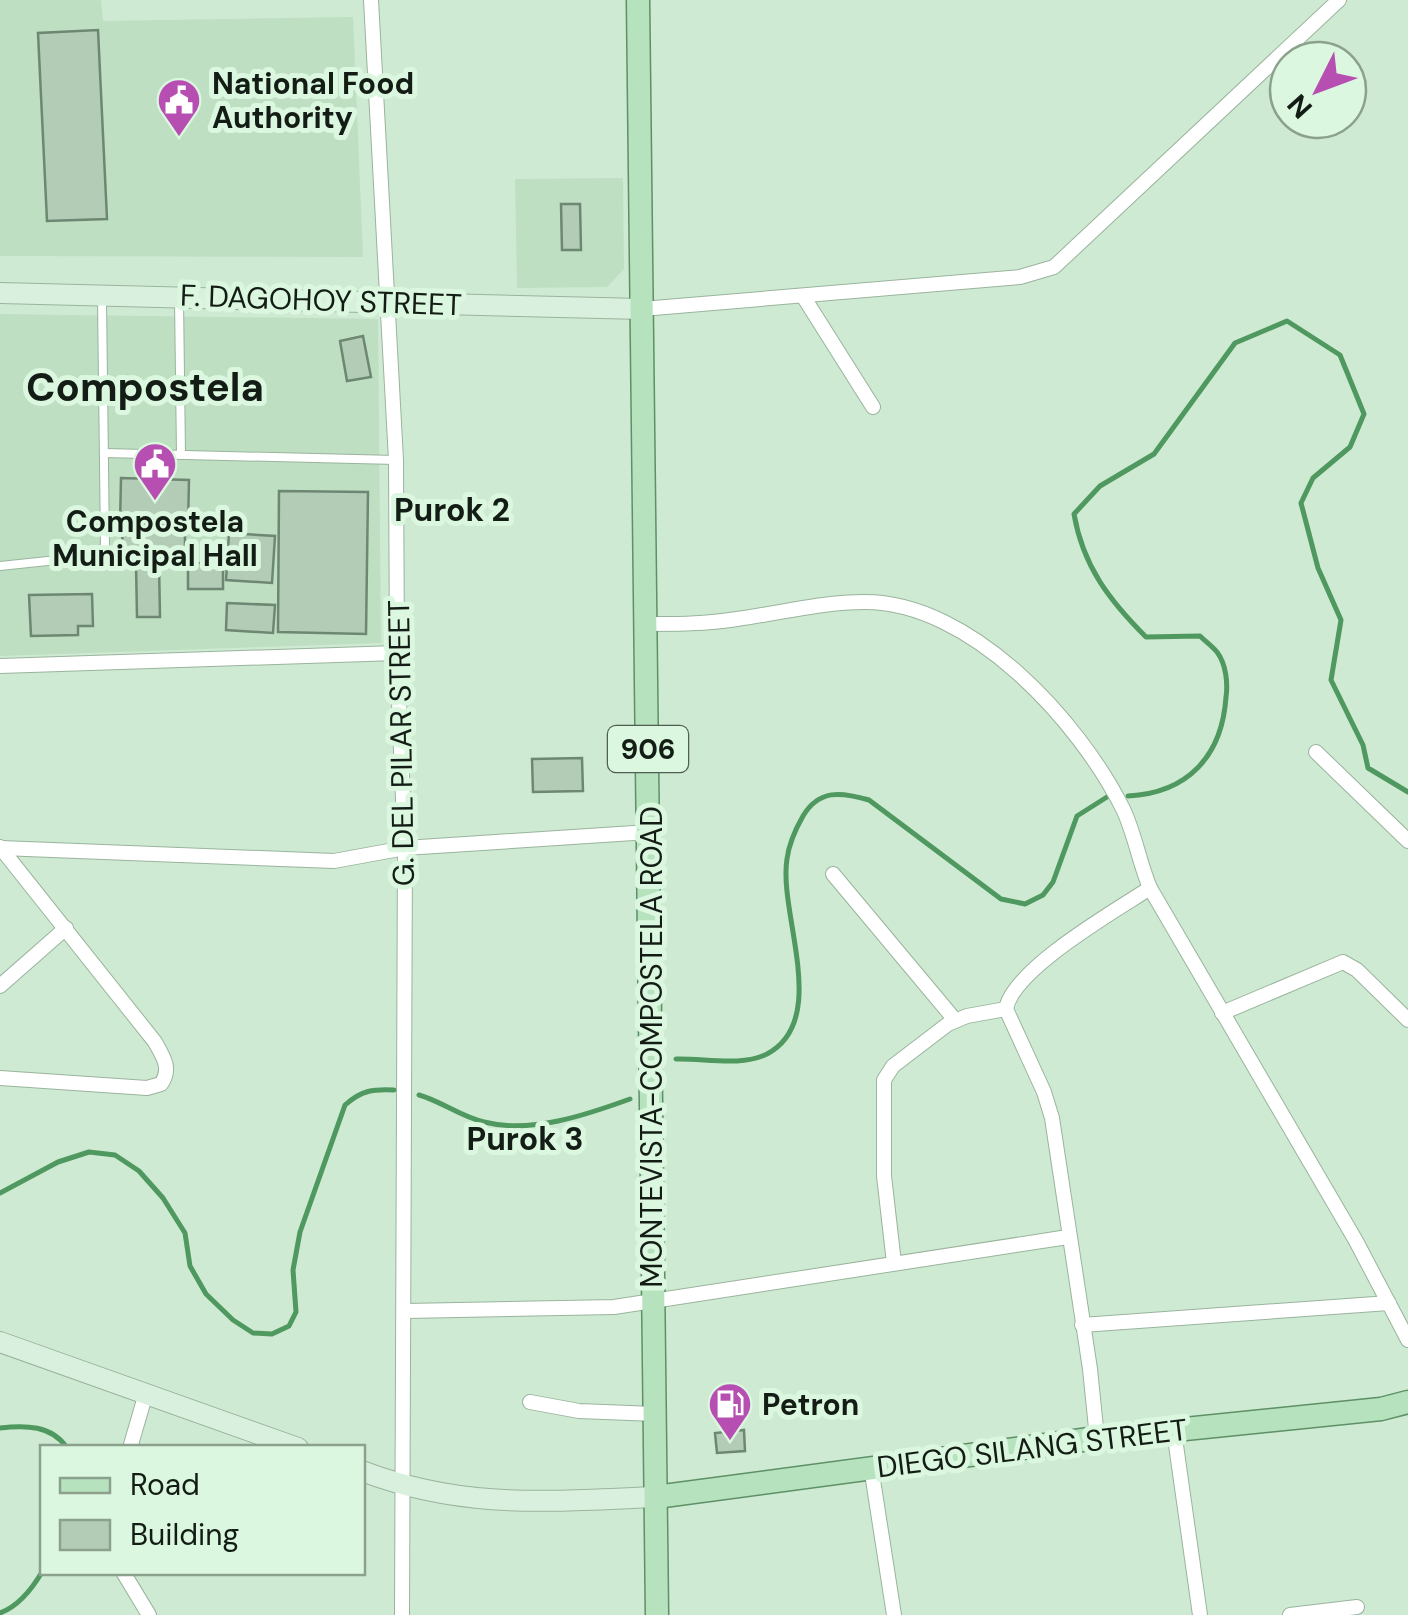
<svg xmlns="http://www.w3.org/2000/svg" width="1408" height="1615" font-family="'DM Sans',sans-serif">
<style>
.built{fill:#bedfc2}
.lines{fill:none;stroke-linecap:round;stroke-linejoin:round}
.stream{stroke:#4f985f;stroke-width:5}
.building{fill:#b2ccb5;stroke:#6e8772;stroke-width:2.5}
.lane-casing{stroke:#9ab49d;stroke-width:10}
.street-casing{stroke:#9ab49d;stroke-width:16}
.secondary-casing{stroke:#9ab49d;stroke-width:22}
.primary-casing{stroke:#5d9066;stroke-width:25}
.lane{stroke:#fff;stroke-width:8}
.street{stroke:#fff;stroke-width:14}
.secondary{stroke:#daf0de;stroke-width:20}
.primary{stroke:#b6e2be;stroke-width:22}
.labels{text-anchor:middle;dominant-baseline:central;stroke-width:10;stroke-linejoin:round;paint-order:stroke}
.shield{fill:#dcf7df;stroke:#4f5e52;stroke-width:2.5}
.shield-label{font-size:28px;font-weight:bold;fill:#131d15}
.poi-label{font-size:30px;font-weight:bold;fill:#131d15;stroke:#dcf7df;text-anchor:start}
.street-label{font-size:30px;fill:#131d15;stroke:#dcf7df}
.neighbourhood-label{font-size:32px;font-weight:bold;fill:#131d15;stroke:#dcf7df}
.district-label{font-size:40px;font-weight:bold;fill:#131d15;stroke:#dcf7df}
</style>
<rect width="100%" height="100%" fill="#cfead2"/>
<g class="built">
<polygon points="0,0 101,0 103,21 353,17 363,257 0,256"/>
<polygon points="623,178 624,269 607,287 517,288 515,179"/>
<polygon points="0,314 378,319 381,643 0,656"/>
</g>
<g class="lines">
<g class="stream">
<path d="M1128 796C1188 793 1222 756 1226 697 1228 683 1226 664 1217 652 1212 646 1205 641 1200 636L1146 637C1109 600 1083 566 1074 514L1100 486 1154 454 1235 343 1287 321 1340 355 1364 414 1350 447 1313 478 1301 503 1318 568 1341 620 1331 680 1363 745 1368 768 1408 792"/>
<path d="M676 1059C704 1058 741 1067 767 1054 831 1020 778 913 787 859 789 843 795 830 803 816 819 789 841 792 869 800L1001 899 1025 904 1043 895 1053 882 1077 816 1107 797"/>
<path d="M419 1095C441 1101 461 1117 484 1122 531 1134 586 1115 630 1099"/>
<path d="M0 1193 58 1162 89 1152 115 1155 139 1171 163 1198 185 1233 190 1266 206 1294 233 1320 253 1333 272 1334 289 1326 296 1312 293 1270 300 1232 345 1105C362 1090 373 1089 394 1090"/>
<path d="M0 1428C25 1425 52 1425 67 1448"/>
<path d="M0 1613C19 1606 32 1589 42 1572"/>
</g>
</g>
<g class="building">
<polygon points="98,30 107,219 47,221 38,33"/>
<polygon points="561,204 580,204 581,250 562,250"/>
<polygon points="363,336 371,377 347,381 340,341"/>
<polygon points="121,478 189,480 188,526 120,524"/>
<polygon points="279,491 368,492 366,634 278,632"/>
<polygon points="122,527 185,527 185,561 123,562"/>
<polygon points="229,533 275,536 272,583 226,580"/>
<rect x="188" y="563" width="35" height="26"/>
<polygon points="136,564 159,564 160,617 137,617"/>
<polygon points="92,594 93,626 78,626 78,635 31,636 29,595"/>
<polygon points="227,603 275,605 273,633 226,630"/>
<polygon points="582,758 583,791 533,792 532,759"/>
<polygon points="744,1430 745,1451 717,1453 715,1433"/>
</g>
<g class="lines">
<g class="lane-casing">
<g id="lane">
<polyline points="179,299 181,455"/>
<polyline points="105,453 396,460"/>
<polyline points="0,566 95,556 105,546 102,299"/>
</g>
</g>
<g class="street-casing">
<g id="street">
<polyline points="371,0 396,460 397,653 405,848 402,1615"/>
<polyline points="803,296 873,407"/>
<polyline points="642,309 1020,277 1054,267 1339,0"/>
<path d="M645 624C676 624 706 624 737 619 780 613 822 602 865 602 971 602 1079 721 1123 809 1135 834 1139 862 1150 888L1356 1241 1408 1340"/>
<polyline points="0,666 397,653"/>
<polyline points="1316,752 1408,841"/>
<path d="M0 847 155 1042C163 1056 172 1069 161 1084L147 1088 0 1078"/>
<polyline points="1,848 334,861 405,848 649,832"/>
<polyline points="833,874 955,1020"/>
<polyline points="0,986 66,928"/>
<polyline points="1222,1013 1343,962 1357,970 1408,1020"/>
<polyline points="894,1263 884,1176 884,1080 893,1066 948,1024 967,1016 1006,1009"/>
<polyline points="406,1311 614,1307 1068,1237"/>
<polyline points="1082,1325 1389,1303"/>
<polyline points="530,1402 579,1411 655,1414"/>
<polyline points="1174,1431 1200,1615"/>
<path d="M1097 1438 1090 1369 1052 1118 1044 1092 1006 1009C1013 969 1115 911 1150 888"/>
<polyline points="130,1448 146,1393"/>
<polyline points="871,1467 894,1615"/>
<polyline points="123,1572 149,1615"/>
<polyline points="1290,1615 1357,1607"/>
</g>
</g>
<g class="secondary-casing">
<g id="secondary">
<polyline points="0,293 642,309"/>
<polyline points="0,1342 298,1448"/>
<path d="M362 1471C464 1510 550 1501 656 1497"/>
</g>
</g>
<g class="primary-casing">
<g id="primary">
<polyline points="638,0 657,1615"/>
<polyline points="656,1497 1097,1438 1381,1409 1408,1402"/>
</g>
</g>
<use href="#lane" class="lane"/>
<use href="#street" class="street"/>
<use href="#secondary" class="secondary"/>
<use href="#primary" class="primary"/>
</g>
<defs>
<g id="civic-pin" transform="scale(2.25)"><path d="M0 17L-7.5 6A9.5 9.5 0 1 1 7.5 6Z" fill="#b74fb3" stroke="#dcf7df"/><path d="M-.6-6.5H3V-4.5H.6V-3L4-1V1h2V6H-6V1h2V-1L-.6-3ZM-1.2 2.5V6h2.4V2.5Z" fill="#fff"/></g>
<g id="fuel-pin" transform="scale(2.25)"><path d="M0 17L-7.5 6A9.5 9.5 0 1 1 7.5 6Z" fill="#b74fb3" stroke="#dcf7df"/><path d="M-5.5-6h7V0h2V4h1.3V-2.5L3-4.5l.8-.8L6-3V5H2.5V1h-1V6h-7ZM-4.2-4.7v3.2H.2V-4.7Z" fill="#fff"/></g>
</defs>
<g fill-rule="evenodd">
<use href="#civic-pin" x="179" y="100"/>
<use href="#civic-pin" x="155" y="464"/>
<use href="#fuel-pin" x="730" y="1404"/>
</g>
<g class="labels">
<rect class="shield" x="608" y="726" width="80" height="46" rx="8"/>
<g class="shield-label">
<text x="648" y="749">906</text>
</g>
<g class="poi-label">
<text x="212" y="83">National Food<tspan x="212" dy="34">Authority</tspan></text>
<text x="155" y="521" text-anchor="middle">Compostela<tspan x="155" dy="34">Municipal Hall</tspan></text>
<text x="762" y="1404">Petron</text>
</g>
<g class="street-label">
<text transform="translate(321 300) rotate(2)">F. DAGOHOY STREET</text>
<text transform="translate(401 743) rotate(-91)">G. DEL PILAR STREET</text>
<text transform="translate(651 1047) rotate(-90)">MONTEVISTA-COMPOSTELA ROAD</text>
<text transform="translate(1032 1448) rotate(-7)">DIEGO SILANG STREET</text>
</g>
<g class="neighbourhood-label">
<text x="452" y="510">Purok 2</text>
<text x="525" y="1139">Purok 3</text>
</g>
<g class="district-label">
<text x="145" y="387">Compostela</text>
</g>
</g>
<rect x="40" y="1445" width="325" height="130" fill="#dcf7df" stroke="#8ca08e" stroke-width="2.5"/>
<rect x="60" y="1478" width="50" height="15" fill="#b6e2be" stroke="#8ca08e" stroke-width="2.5"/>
<text x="130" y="1495" font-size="30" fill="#131d15">Road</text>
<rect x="60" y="1520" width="50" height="30" fill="#b2ccb5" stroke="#8ca08e" stroke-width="2.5"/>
<text x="130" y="1545" font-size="30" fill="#131d15">Building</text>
<g transform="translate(1318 90) rotate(228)"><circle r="48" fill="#dcf7df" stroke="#8ca08e" stroke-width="2.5"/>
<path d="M0-8L18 38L0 25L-18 38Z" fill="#b74fb3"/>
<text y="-15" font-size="28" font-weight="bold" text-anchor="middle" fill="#131d15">N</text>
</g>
</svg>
